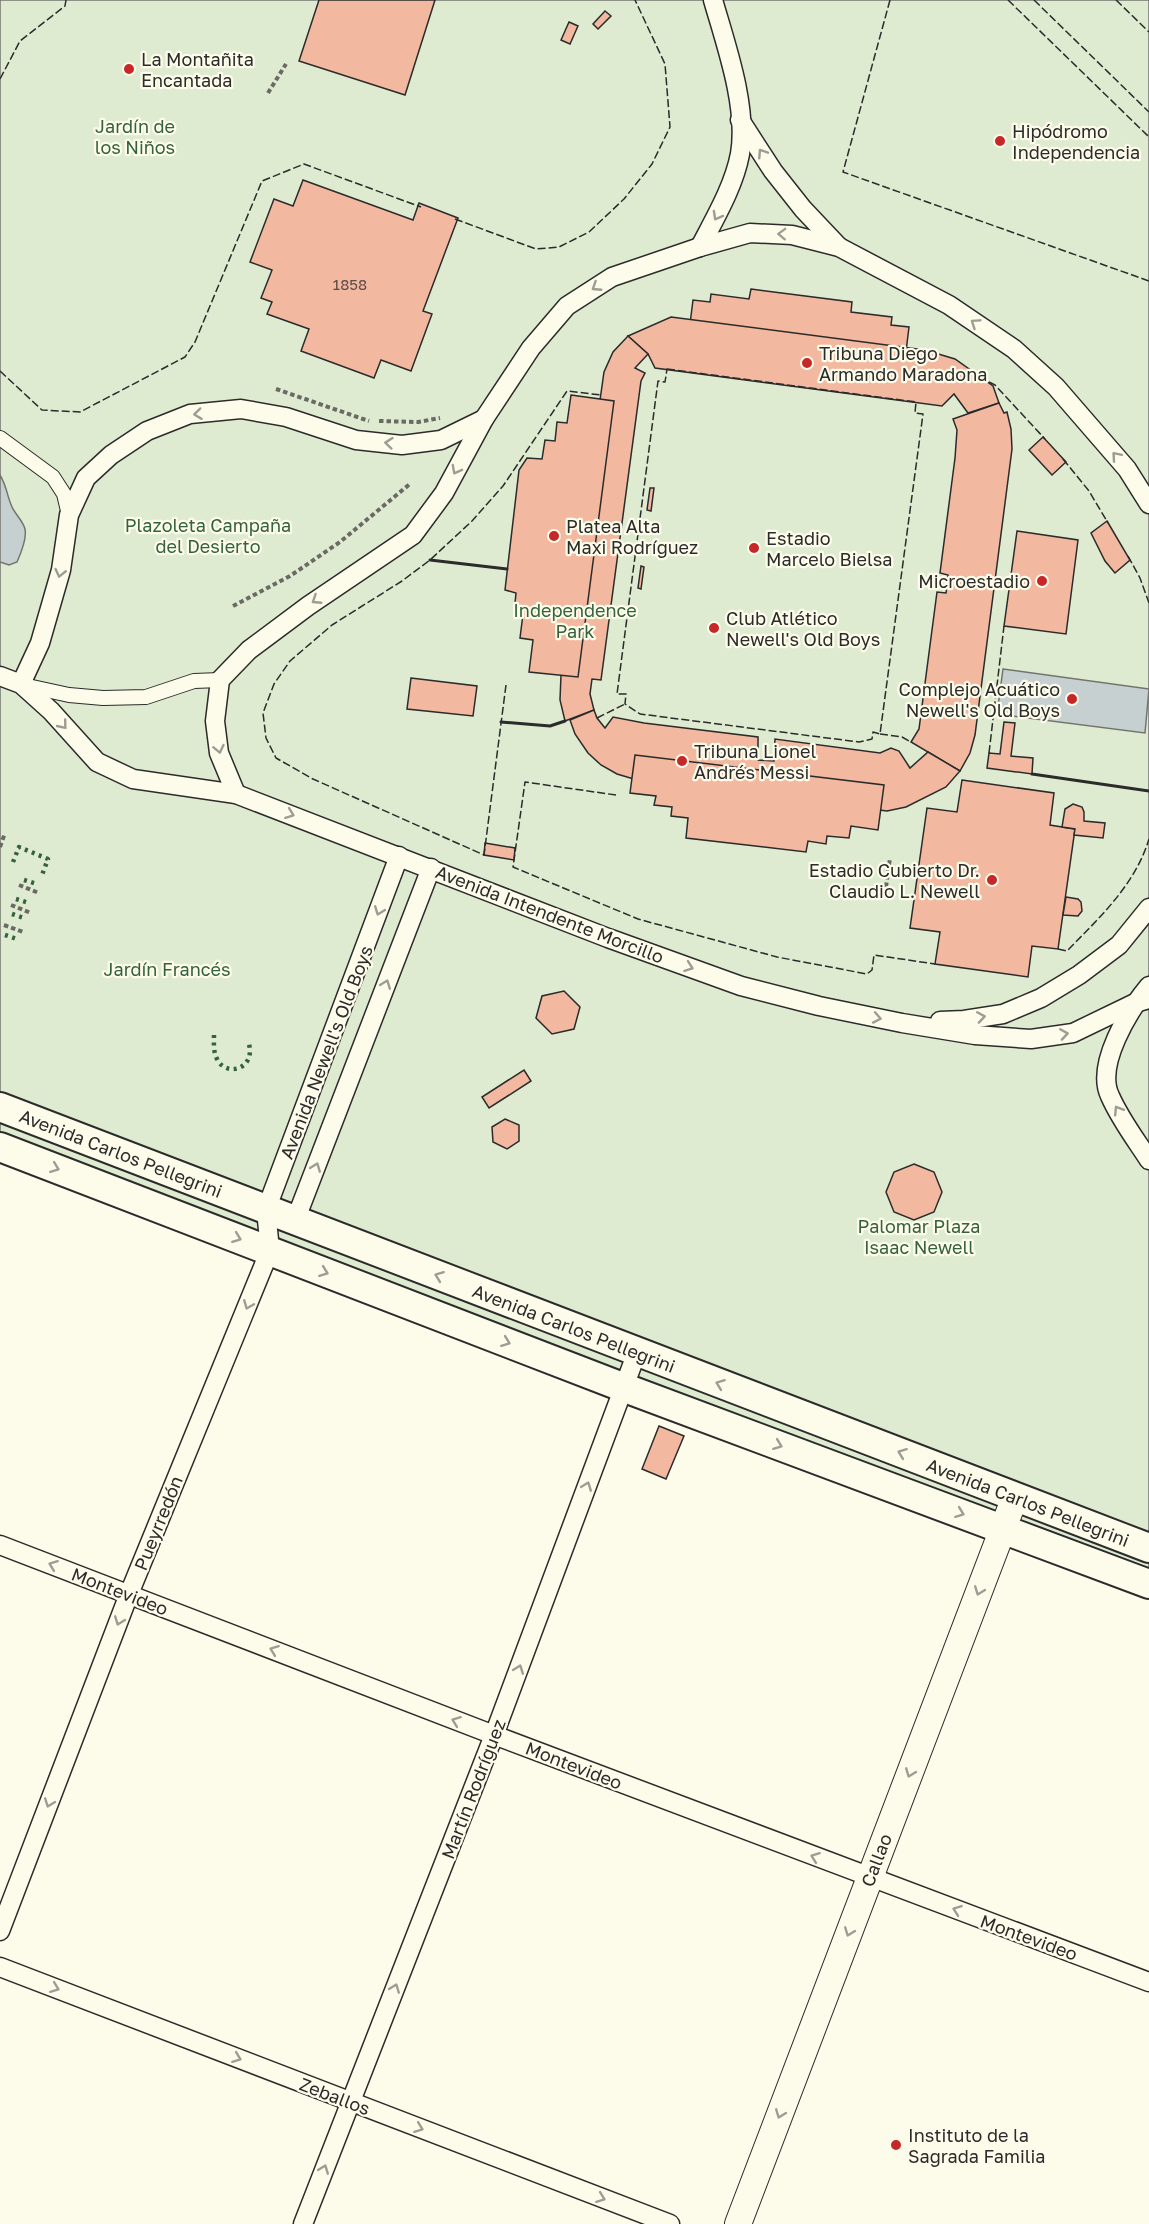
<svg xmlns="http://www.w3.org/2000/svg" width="1149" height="2224" font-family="'Golos Text',sans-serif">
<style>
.green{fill:#deebd1;stroke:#74746e;stroke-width:1.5}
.water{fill:#c7d0d0;stroke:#74746e;stroke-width:1.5}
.building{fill:#f2b8a0;stroke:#2b2b2b;stroke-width:1.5}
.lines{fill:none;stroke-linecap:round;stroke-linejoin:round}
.pedestrian-casing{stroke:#2b2b2b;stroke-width:16}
.minor-casing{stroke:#2b2b2b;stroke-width:21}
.secondary-casing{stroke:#2b2b2b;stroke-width:28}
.primary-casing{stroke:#2b2b2b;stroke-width:32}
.path{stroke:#6a6964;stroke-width:4;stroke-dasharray:4.5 3;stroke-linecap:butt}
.pedestrian{stroke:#fdfbea;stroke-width:14}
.minor{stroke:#fdfbea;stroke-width:18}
.secondary{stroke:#fdfbea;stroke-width:26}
.primary{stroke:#fdfbea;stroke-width:28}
.hedge{stroke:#34623c;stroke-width:4.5;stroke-dasharray:3 4.5;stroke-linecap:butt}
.fence{stroke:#2b2b2b;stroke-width:1.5;stroke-dasharray:8 3;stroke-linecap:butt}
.wall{stroke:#2b2b2b;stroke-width:3}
.oneway{stroke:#9e9d94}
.poi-dot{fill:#c62828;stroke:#fdfbea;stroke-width:2}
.labels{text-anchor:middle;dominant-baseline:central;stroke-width:4.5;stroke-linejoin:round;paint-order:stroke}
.number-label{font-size:15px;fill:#5d4e48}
.poi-label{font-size:18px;fill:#2b2b2b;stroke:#fdfbea;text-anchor:start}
.park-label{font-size:18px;fill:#34623c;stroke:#fdfbea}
.street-label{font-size:18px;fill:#2b2b2b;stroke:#fdfbea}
</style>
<rect width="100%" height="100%" fill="#fdfbea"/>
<polygon class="green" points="0,0 1149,0 1149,1584 0,1147"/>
<g class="water">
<path d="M0 475C7 487 7 496 12 507 15 514 23 521 25 529 27 539 21 553 17 562L9 565 0 562Z"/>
<polygon points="1003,669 1149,689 1145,733 997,714"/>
</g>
<g class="building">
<polygon points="319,0 435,0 405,95 299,61"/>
<polygon points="605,11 611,16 598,29 593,24"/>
<polygon points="569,22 578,26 570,44 561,40"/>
<polygon points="303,180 413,220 419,203 458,218 423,311 432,314 411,371 381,360 374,378 301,351 309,329 267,314 272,302 261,298 272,270 250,262 274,199 293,206"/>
<polygon points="751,289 852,302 851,312 892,317 891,325 909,327 904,368 688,340 693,300 710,302 711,294 749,299"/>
<polygon points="671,317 925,350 955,359 993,386 999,403 968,413 954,394 942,406 655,368 648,354 628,336"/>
<polygon points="628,336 648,354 635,368 645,373 641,381 601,680 592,679 590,694 594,710 565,721 560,700 561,675 604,372 613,352"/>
<polygon points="571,395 614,401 578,677 529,672 533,640 520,638 523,614 514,613 516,593 505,590 519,470 527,458 542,459 545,440 555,441 557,422 567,423"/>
<polygon points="999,403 1004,413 1007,412 1011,429 1012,449 975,735 970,753 960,771 911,742 919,729 937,592 946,593 948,575 940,573 955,458 957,430 953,419"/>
<polygon points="1043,437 1066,462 1052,475 1029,450"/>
<polygon points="650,488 654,488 651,511 647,510"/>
<polygon points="1107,521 1130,560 1115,573 1105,561 1091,533"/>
<polygon points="1017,531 1078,540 1066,634 1004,626"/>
<polygon points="641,566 644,567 641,589 638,588"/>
<polygon points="411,678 477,686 473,716 407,709"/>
<polygon points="594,710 597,718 605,728 613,717 644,723 758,737 758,760 774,761 775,739 880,753 891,748 899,751 910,768 928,752 960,771 946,787 906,807 887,811 637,780 617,774 601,765 588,753 575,734 570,720"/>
<polygon points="1004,722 1015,723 1011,756 1033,758 1032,774 987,768 989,753 1000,754"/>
<polygon points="635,755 884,785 878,830 851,826 849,838 827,836 826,844 808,841 806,852 686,838 688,818 671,816 672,807 654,805 656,796 630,793"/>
<polygon points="962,780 1054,793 1050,825 1075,829 1058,949 1032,946 1028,977 935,964 940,932 910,928 927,808 957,812"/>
<polygon points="1073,804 1082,807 1084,812 1084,821 1105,823 1103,838 1074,835 1075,829 1062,827 1065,809"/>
<polygon points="485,843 515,848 514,860 484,855"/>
<polygon points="1066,897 1078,899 1081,902 1082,911 1078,916 1063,915"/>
<polygon points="564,991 580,1007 574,1029 552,1034 536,1018 542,996"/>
<polygon points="524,1070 531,1081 489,1108 482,1097"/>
<polygon points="505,1119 519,1125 519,1141 507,1149 493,1142 492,1127"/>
<polygon points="914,1164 934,1172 942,1192 934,1212 914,1220 894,1212 886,1192 894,1172"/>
<polygon points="659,1426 684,1436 666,1479 642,1469"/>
</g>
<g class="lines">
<g class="pedestrian-casing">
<g id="pedestrian">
<polyline points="0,438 53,477 64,494 69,515"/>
<polyline points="23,685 69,695 103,698 146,697 194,681 220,680"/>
</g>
</g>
<g class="minor-casing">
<g id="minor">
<polyline points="740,120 773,171 803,209 838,246"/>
<path d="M700 247C715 218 734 186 740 154 748 107 726 45 713 0"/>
<polyline points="0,676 21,684 51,711 97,762 133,779 236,794 608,938 741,986 819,1006 902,1023 975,1035 1031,1039 1073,1033 1135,1003 1149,999"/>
<polyline points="21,684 40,643 61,570 69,515 86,478 111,455 147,431 190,414 241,409 286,417 356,440 402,445 441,440 484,419"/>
<polyline points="236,794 219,753 215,721 220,680 249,650 308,606 413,535 444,493 484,419 531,348 567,306 612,277 700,247 750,233 792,235 839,247 949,305 1014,349 1056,387 1127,469 1149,504"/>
<path d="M1149 986C1129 1010 1095 1065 1110 1096 1120 1119 1136 1140 1149 1160"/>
<polyline points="940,1021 964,1020 1003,1014 1041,998 1079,975 1119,945 1149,908"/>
<polyline points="295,1221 431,868"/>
<polyline points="0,1545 494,1735 1149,1982"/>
<polyline points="0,1931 129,1594 270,1250 266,1210 399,856"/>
<polyline points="0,1967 670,2224"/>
<polyline points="303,2224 494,1735 637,1352"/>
</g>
</g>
<g class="secondary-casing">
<polyline id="secondary" points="738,2224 1015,1497"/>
</g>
<g class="primary-casing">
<g id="primary">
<polyline points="0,1107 1149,1548"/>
<polyline points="0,1147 625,1388 1149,1584"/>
</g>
</g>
<g class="path">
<polyline points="268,93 286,64"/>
<polyline points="276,389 369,421"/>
<polyline points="379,421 418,422 440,418"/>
<polyline points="233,606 290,576 340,542 411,483"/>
<polyline points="0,847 5,833"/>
<polyline points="19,885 39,893"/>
<polyline points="886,887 890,858"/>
<polyline points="11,905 31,913"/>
<polyline points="4,925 23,932"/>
</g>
<use href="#pedestrian" class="pedestrian"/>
<use href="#minor" class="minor"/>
<use href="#secondary" class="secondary"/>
<use href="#primary" class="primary"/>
<g class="hedge">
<polyline points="13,862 19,847 48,859 42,875"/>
<polyline points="24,880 37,884"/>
<polyline points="16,899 29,903"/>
<polyline points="12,914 24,918"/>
<polyline points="5,935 17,939"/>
<path d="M214 1035C214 1043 213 1051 217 1059 226 1078 258 1069 248 1041"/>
</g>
<g class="fence">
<polyline points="890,0 843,172 1149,281"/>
<polyline points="1008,0 1149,137"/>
<polyline points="1034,0 1149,112"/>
<polyline points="1116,0 1149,32"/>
<polyline points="0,79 20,41 65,6 66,0"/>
<polyline points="455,219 536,249 559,247 589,232 624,199 652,164 670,127 665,64 635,0"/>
<polygon points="667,369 916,402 915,413 923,414 880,734 873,732 872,739 859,742 640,714 625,704 626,694 617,694 658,381 665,382"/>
<polyline points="0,371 42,410 80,412 185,357 195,342 262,181 304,164 421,207"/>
<polyline points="989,382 995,385 1045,439"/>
<polyline points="1063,459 1089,491 1108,523"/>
<polyline points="1128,556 1140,578 1149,603"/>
<polyline points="506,685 484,855 313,779 276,758 266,738 263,713 274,684 290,661 332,625 402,581 430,560 472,521 503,486 567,391 601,395"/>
<polyline points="597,718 625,704"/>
<polyline points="880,734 902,737 911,742"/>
<polyline points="989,753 1004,626"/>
<polyline points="616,795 525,782 513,867 638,919 777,957 867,974 872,970 874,955 935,964"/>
<path d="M1058 949 1067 951C1100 917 1135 885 1149 839"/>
</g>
<g class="wall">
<polyline points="430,560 507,569"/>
<polyline points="501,722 550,726 565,721"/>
<polyline points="1032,774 1149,791"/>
</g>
</g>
<defs><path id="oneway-chevron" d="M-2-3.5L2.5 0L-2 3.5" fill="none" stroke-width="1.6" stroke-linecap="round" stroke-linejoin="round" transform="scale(1.5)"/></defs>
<g class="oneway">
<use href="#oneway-chevron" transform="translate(762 153) rotate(-123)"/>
<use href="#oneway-chevron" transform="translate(717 216) rotate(119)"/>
<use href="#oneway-chevron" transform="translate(782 234) rotate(-178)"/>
<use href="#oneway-chevron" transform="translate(596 287) rotate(147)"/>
<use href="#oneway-chevron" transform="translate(975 323) rotate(-146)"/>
<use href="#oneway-chevron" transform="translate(198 414) rotate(173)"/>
<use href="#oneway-chevron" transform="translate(389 443) rotate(-174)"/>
<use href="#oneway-chevron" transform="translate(1116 456) rotate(-131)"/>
<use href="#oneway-chevron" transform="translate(456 470) rotate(118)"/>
<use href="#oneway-chevron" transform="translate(60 573) rotate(103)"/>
<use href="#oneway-chevron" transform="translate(316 600) rotate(147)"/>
<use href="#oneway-chevron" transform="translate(63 725) rotate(51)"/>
<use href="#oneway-chevron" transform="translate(219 749) rotate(78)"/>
<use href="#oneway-chevron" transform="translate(290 814) rotate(21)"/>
<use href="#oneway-chevron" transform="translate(379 911) rotate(111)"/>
<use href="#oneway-chevron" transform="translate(689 967) rotate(20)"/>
<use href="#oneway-chevron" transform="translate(386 984) rotate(-69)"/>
<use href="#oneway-chevron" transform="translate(981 1017) rotate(-9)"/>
<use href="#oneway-chevron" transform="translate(877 1018) rotate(11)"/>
<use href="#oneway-chevron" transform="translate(1064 1034) rotate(-9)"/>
<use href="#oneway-chevron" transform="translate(1118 1110) rotate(-122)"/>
<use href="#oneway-chevron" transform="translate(316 1167) rotate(-69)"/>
<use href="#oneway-chevron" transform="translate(55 1168) rotate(21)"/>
<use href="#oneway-chevron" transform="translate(237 1238) rotate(21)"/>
<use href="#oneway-chevron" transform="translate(324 1272) rotate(21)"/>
<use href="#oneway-chevron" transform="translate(439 1276) rotate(-159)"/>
<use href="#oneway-chevron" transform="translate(248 1305) rotate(112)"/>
<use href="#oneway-chevron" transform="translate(506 1342) rotate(21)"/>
<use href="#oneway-chevron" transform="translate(720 1384) rotate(-159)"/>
<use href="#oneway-chevron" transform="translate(778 1445) rotate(21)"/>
<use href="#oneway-chevron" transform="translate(902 1453) rotate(-159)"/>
<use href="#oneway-chevron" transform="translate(587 1486) rotate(-69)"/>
<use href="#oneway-chevron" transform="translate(960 1513) rotate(21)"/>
<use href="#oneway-chevron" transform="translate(53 1565) rotate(-159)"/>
<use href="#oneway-chevron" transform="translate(979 1591) rotate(111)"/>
<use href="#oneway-chevron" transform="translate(119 1621) rotate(111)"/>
<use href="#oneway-chevron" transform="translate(274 1650) rotate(-159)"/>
<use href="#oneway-chevron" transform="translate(519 1669) rotate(-69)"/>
<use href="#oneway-chevron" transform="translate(456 1721) rotate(-159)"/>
<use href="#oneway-chevron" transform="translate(910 1773) rotate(111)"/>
<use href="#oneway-chevron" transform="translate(49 1803) rotate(111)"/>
<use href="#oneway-chevron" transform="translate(815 1857) rotate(-159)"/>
<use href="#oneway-chevron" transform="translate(957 1910) rotate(-160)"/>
<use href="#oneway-chevron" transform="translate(849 1932) rotate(111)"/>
<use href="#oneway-chevron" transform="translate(55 1988) rotate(21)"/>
<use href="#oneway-chevron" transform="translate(395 1988) rotate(-69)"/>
<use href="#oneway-chevron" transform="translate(237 2058) rotate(21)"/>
<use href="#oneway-chevron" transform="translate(780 2114) rotate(111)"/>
<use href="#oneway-chevron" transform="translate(419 2128) rotate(21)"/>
<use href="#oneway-chevron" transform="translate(324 2169) rotate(-69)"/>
<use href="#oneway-chevron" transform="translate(601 2198) rotate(21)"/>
</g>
<g class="poi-dot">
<circle cx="129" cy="69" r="6"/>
<circle cx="1000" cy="141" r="6"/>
<circle cx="807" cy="363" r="6"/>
<circle cx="554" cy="536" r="6"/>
<circle cx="754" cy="548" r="6"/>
<circle cx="1042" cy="581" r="6"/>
<circle cx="714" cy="628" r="6"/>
<circle cx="1072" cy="699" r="6"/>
<circle cx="682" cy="761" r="6"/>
<circle cx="992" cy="880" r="6"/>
<circle cx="896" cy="2145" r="6"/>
</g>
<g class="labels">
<g class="number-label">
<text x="350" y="284">1858</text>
</g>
<g class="poi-label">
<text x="141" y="59">La Montañita<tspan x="141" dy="21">Encantada</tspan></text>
<text x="1012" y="131">Hipódromo<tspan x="1012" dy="21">Independencia</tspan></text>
<text x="819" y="353">Tribuna Diego<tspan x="819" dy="21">Armando Maradona</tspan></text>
<text x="566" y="526">Platea Alta<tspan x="566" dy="21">Maxi Rodríguez</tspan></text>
<text x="766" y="538">Estadio<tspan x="766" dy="21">Marcelo Bielsa</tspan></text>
<text x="1030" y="581" text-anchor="end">Microestadio</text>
<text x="726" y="618">Club Atlético<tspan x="726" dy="21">Newell's Old Boys</tspan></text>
<text x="1060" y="689" text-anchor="end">Complejo Acuático<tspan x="1060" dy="21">Newell's Old Boys</tspan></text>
<text x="694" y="751">Tribuna Lionel<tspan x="694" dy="21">Andrés Messi</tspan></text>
<text x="980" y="870" text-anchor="end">Estadio Cubierto Dr.<tspan x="980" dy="21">Claudio L. Newell</tspan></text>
<text x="908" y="2135">Instituto de la<tspan x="908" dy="21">Sagrada Familia</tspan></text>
</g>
<g class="park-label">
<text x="135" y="126">Jardín de<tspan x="135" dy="21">los Niños</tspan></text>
<text x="208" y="525">Plazoleta Campaña<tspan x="208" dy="21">del Desierto</tspan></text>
<text x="575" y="610">Independence<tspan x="575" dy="21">Park</tspan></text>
<text x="167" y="969">Jardín Francés</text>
<text x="919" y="1226">Palomar Plaza<tspan x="919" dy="21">Isaac Newell</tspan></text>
</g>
<g class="street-label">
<text transform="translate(550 914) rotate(21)">Avenida Intendente Morcillo</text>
<text transform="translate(326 1052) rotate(-69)">Avenida Newell's Old Boys</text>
<text transform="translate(121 1153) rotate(21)">Avenida Carlos Pellegrini</text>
<text transform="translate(574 1328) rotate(21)">Avenida Carlos Pellegrini</text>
<text transform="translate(1028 1502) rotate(21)">Avenida Carlos Pellegrini</text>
<text transform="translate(158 1523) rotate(-68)">Pueyrredón</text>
<text transform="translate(120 1591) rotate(21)">Montevideo</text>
<text transform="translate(574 1765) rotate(21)">Montevideo</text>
<text transform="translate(473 1789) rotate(-69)">Martín Rodríguez</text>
<text transform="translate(876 1860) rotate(-69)">Callao</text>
<text transform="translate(1029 1937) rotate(20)">Montevideo</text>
<text transform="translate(335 2096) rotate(21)">Zeballos</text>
</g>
</g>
</svg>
